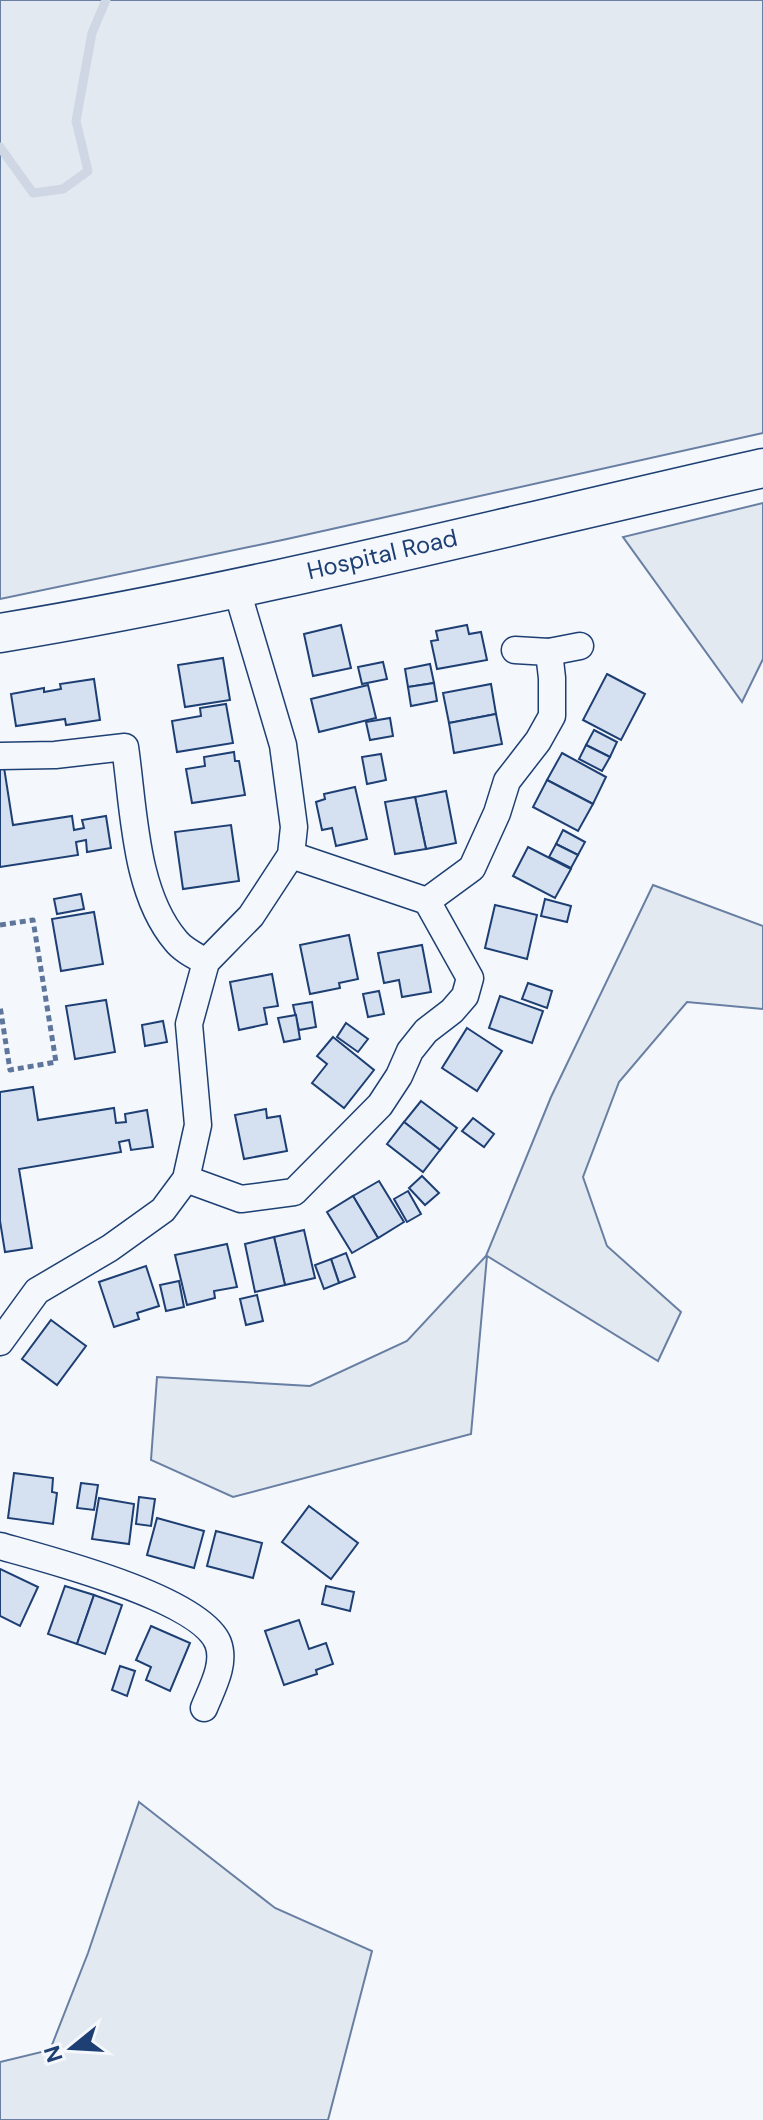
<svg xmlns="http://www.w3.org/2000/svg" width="763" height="2120" font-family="'DM Sans',sans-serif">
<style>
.green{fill:#e3e9f0;stroke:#687fa3;stroke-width:2}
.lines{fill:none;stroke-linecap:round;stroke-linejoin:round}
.stream{stroke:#cfd7e4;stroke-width:9}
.building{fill:#d5e0f0;stroke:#1d3f73;stroke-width:2}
.street-casing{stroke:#1d3f73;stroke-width:29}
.secondary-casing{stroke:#1d3f73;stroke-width:41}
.path{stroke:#5e769c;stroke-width:5;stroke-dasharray:6 4;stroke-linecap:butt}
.street{stroke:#f4f7fb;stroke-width:26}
.secondary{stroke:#f4f7fb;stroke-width:38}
.labels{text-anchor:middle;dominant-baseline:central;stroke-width:6;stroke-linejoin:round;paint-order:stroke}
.street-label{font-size:24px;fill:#1d3f73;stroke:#f4f7fb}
</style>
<rect width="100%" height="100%" fill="#f4f7fb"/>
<g class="green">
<polygon points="0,0 763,0 763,433 287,539 0,599"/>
<polygon points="763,503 763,659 742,702 623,537"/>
<polygon points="653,885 763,926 763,1009 687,1002 619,1082 583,1177 607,1246 681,1312 658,1361 487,1256 471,1434 233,1497 151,1460 157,1377 310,1386 407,1341 486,1256 551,1097"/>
<polygon points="139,1802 275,1908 372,1951 328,2120 0,2120 0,2062 50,2050 88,1953"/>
</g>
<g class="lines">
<polyline class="stream" points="0,147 33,193 63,189 88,171 76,121 92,33 106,0"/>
</g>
<g class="building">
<polygon points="341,625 351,668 313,676 304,634"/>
<polygon points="467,625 469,634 481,632 487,660 437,669 431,641 438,640 436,631"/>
<polygon points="223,658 230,700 185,707 178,665"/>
<polygon points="383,662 387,679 362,684 358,667"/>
<polygon points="430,664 434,683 408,687 405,669"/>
<polygon points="607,674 645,694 621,740 583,720"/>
<polygon points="94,679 100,720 66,725 65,719 16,726 11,694 44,688 44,692 61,689 60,684"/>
<polygon points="434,683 437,701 411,706 408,687"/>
<polygon points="491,684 496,714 449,723 443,693"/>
<polygon points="368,685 376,718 319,732 311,699"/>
<polygon points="226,704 233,743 177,752 172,721 201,716 200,708"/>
<polygon points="496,714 502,744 454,753 449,723"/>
<polygon points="390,718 393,736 370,740 366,722"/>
<polygon points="594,730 617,742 610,757 586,745"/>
<polygon points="586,745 610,757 602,771 579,759"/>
<polygon points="234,752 235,761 239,761 245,795 192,803 186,769 205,766 204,757"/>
<polygon points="562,753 606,777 593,804 547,780"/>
<polygon points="381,754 386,780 367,784 362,757"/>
<polygon points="3,761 13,825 72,816 74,830 84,828 82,820 106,816 111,848 87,852 86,840 76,842 78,855 0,867 0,762"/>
<polygon points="547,780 593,804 578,831 533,807"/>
<polygon points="355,787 367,839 336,846 332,828 322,830 316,802 325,799 324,794"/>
<polygon points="446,791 456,843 426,849 415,797"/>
<polygon points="415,797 426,849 395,854 385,802"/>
<polygon points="231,825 239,881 183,889 175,832"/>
<polygon points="563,830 585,842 578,855 556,844"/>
<polygon points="556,844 578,855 571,868 549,857"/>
<polygon points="528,847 571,869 555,898 513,876"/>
<polygon points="81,894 84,909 57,914 54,899"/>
<polygon points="545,899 571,906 567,922 541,916"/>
<polygon points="495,905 537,915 527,959 485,948"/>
<polygon points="94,912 103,964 61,971 52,919"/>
<polygon points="349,935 358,979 339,983 340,988 310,994 300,945"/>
<polygon points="422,945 431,992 402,997 399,980 384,983 378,953"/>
<polygon points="272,974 278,1006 264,1008 267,1024 239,1030 230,982"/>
<polygon points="528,983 552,991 547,1008 522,999"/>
<polygon points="379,991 384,1014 368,1017 363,994"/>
<polygon points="500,996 543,1011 532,1043 489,1028"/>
<polygon points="106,1000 115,1052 75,1059 66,1006"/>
<polygon points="312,1002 316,1027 299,1030 293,1005"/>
<polygon points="296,1015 300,1039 284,1042 278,1018"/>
<polygon points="163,1021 167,1042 145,1046 142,1025"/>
<polygon points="346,1023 368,1039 358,1052 337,1037"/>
<polygon points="467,1028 502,1051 477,1091 442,1068"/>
<polygon points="333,1037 374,1070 344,1108 312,1083 327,1064 317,1056"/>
<polygon points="33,1087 38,1120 114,1108 116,1123 126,1122 125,1114 147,1110 153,1147 131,1150 129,1140 119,1142 121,1152 19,1169 32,1248 5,1252 0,1221 0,1092"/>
<polygon points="421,1101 457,1128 440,1150 404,1122"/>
<polygon points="266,1109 267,1118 280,1116 287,1151 244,1159 235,1115"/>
<polygon points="473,1118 494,1134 484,1147 462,1131"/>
<polygon points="404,1122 440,1150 423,1172 387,1144"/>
<polygon points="422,1176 439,1193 425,1205 409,1188"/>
<polygon points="379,1181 404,1222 378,1238 353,1196"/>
<polygon points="408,1191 421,1214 407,1222 394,1199"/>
<polygon points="353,1196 378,1238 352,1253 327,1212"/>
<polygon points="304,1230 315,1278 285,1285 274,1237"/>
<polygon points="274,1237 285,1285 255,1292 245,1244"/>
<polygon points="227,1244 237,1287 214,1291 215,1298 187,1305 175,1255"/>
<polygon points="346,1253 355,1277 339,1283 331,1259"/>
<polygon points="331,1259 339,1283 324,1289 315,1265"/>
<polygon points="146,1266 159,1306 137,1313 139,1319 114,1327 99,1282"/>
<polygon points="179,1281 184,1307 166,1311 160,1285"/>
<polygon points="257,1295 263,1321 246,1325 240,1299"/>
<polygon points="51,1320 86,1346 57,1385 22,1359"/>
<polygon points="14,1473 53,1478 52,1492 57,1493 53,1524 8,1518"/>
<polygon points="81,1483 98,1485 94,1510 77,1508"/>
<polygon points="139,1497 155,1499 151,1526 136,1524"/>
<polygon points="99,1498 134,1504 129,1544 92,1539"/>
<polygon points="309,1506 358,1543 331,1579 282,1542"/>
<polygon points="157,1518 204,1531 194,1568 147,1555"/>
<polygon points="216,1531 262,1543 253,1578 207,1566"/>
<polygon points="0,1569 38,1587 20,1626 0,1616"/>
<polygon points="65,1586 94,1595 77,1644 48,1634"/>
<polygon points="326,1586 354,1592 350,1611 322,1604"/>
<polygon points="94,1595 122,1605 105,1654 77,1644"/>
<polygon points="299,1620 309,1649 326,1643 333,1664 316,1670 317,1674 284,1685 265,1631"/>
<polygon points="151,1626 190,1643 170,1691 146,1680 151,1667 136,1660"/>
<polygon points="120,1666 135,1671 127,1696 112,1690"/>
</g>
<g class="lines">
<g class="street-casing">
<g id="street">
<polyline points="515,650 549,652 580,646"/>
<path d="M0 756 55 755 125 747C134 808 134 892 176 941 183 950 196 956 206 962"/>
<polyline points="427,901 472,868 497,813 507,781 538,741 552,716 552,678 549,652"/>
<polyline points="186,1179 241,1199 294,1192 380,1105 399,1076 410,1051 426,1031 452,1011 465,996 470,978 427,901 291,855"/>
<polyline points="0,1342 37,1291 110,1248 163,1210 186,1179 198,1125 189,1024 206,962 251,916 291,855 294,827 283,745 236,587"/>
<path d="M0 1546C46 1559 200 1598 218 1643 226 1664 212 1688 204 1708"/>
</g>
</g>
<g class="secondary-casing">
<path id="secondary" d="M0 633C256 591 510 525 763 468"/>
</g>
<polyline class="path" points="0,925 33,920 56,1062 10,1070 0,1006"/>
<use href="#street" class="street"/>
<use href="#secondary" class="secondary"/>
</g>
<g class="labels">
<g class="street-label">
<text transform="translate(382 554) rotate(-13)">Hospital Road</text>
</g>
</g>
<g transform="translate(72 2048) rotate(252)" stroke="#f4f7fb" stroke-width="6" paint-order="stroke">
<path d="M0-6L14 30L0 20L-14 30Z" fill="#1d3f73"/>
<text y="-12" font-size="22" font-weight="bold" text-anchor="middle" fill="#1d3f73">N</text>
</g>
</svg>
